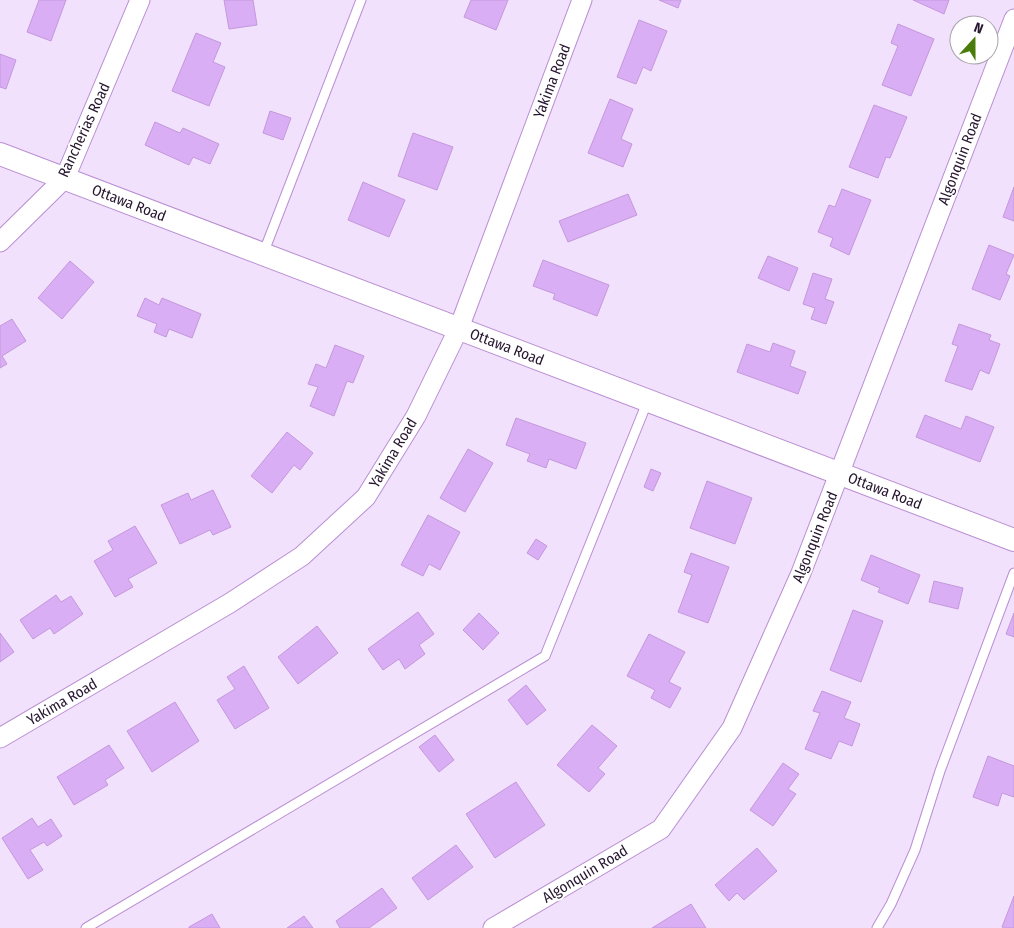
<svg xmlns="http://www.w3.org/2000/svg" width="1014" height="928" font-family="'Fira Sans Condensed',sans-serif">
<style>
.building{fill:#daaef4;stroke:#c398dc}
.lines{fill:none;stroke-linecap:round;stroke-linejoin:round}
.service-casing{stroke:#b98fd2;stroke-width:11}
.minor-casing{stroke:#b98fd2;stroke-width:21}
.tertiary-casing{stroke:#b98fd2;stroke-width:24}
.service{stroke:#fff;stroke-width:9}
.minor{stroke:#fff;stroke-width:19}
.tertiary{stroke:#fff;stroke-width:22}
.labels{text-anchor:middle;dominant-baseline:central;stroke-width:4;stroke-linejoin:round;paint-order:stroke}
.street-label{font-size:15px;fill:#26162f;stroke:#fff}
</style>
<rect width="100%" height="100%" fill="#f2e1fd"/>
<g class="building">
<polygon points="39,0 66,0 51,41 27,32"/>
<polygon points="224,0 253,0 257,25 229,29"/>
<polygon points="471,0 508,0 496,30 464,17"/>
<polygon points="659,0 681,0 678,8"/>
<polygon points="913,0 949,0 944,14"/>
<polygon points="639,20 667,31 651,71 643,67 636,84 617,77"/>
<polygon points="898,24 934,39 911,96 882,85 898,46 891,43"/>
<polygon points="196,33 221,43 213,62 225,67 209,106 172,91"/>
<polygon points="0,54 16,60 6,89 0,87"/>
<polygon points="610,99 633,109 621,139 632,144 623,167 588,153"/>
<polygon points="874,105 907,117 890,158 886,157 878,178 849,167"/>
<polygon points="270,111 291,118 283,140 263,133"/>
<polygon points="155,122 180,133 183,128 219,144 210,164 193,157 189,165 145,145"/>
<polygon points="413,133 453,147 437,190 398,176"/>
<polygon points="363,182 405,200 389,237 348,220"/>
<polygon points="1014,187 1014,221 1003,217"/>
<polygon points="842,189 871,200 849,255 830,246 833,238 818,232 829,205 835,207"/>
<polygon points="628,194 637,215 568,242 559,221"/>
<polygon points="989,245 1014,255 1006,274 1010,276 1000,300 972,289"/>
<polygon points="768,256 798,268 789,291 758,278"/>
<polygon points="543,260 609,285 597,316 553,299 555,294 533,286"/>
<polygon points="70,261 94,282 62,319 38,298"/>
<polygon points="813,273 832,279 825,299 834,302 826,324 811,319 815,308 803,304"/>
<polygon points="145,298 159,305 162,298 201,314 192,338 169,329 166,337 154,332 157,324 137,316"/>
<polygon points="12,319 26,341 2,356 7,364 0,368 0,326"/>
<polygon points="959,324 991,335 989,340 1000,344 989,374 980,370 972,390 945,381 958,346 952,344"/>
<polygon points="773,343 795,351 790,366 806,372 798,394 737,372 747,344 770,352"/>
<polygon points="335,345 364,356 353,383 347,381 334,416 310,406 318,387 308,384 316,364 326,368"/>
<polygon points="925,415 961,429 966,416 994,427 980,462 916,437"/>
<polygon points="516,418 586,443 576,469 549,459 546,468 527,461 530,454 506,445"/>
<polygon points="287,432 313,453 300,470 294,465 272,493 251,476"/>
<polygon points="468,449 493,463 465,512 440,498"/>
<polygon points="651,469 661,473 653,491 644,487"/>
<polygon points="707,481 752,498 735,544 690,528"/>
<polygon points="213,490 231,527 213,535 210,530 180,544 161,505 188,493 191,500"/>
<polygon points="428,515 460,532 440,570 429,564 423,576 401,565"/>
<polygon points="135,526 157,563 128,579 133,587 115,597 94,561 113,550 108,541"/>
<polygon points="536,539 547,546 538,560 527,553"/>
<polygon points="691,553 729,567 708,623 678,612 692,575 684,572"/>
<polygon points="871,555 920,575 908,604 878,592 880,588 861,580"/>
<polygon points="934,581 963,588 958,609 929,602"/>
<polygon points="56,595 61,602 71,596 83,614 54,634 50,628 33,639 20,620"/>
<polygon points="853,610 883,621 861,682 830,670"/>
<polygon points="418,612 434,634 419,645 425,654 405,669 399,659 383,670 368,649"/>
<polygon points="479,613 499,633 483,650 463,630"/>
<polygon points="1014,613 1014,637 1006,634"/>
<polygon points="317,626 338,653 298,684 278,657"/>
<polygon points="0,633 14,652 0,662"/>
<polygon points="649,634 685,652 669,682 681,688 670,708 651,698 655,690 627,676"/>
<polygon points="244,666 269,708 235,729 217,700 235,689 227,677"/>
<polygon points="526,685 546,710 527,725 508,700"/>
<polygon points="822,691 851,702 844,718 860,724 852,746 839,741 831,759 805,749 820,713 813,711"/>
<polygon points="175,702 199,741 152,772 127,731"/>
<polygon points="592,725 617,746 598,768 605,774 589,792 557,765"/>
<polygon points="435,735 454,760 439,772 419,747"/>
<polygon points="109,745 124,768 105,780 108,785 74,805 57,777"/>
<polygon points="988,756 1014,766 1014,797 1002,793 998,806 973,797"/>
<polygon points="783,763 799,774 788,789 796,794 773,826 750,810"/>
<polygon points="516,782 545,825 495,858 466,814"/>
<polygon points="32,818 38,827 51,819 62,836 47,846 44,842 30,850 43,870 28,879 2,838"/>
<polygon points="456,845 473,867 428,900 412,878"/>
<polygon points="757,848 777,871 744,900 737,893 729,901 715,885"/>
<polygon points="382,888 397,908 369,928 340,928 336,921"/>
<polygon points="1014,896 1014,928 1004,928 1002,927"/>
<polygon points="691,904 706,928 652,928"/>
<polygon points="212,914 220,928 189,928 189,927"/>
<polygon points="304,916 313,928 287,928"/>
</g>
<g class="lines">
<g class="service-casing">
<g id="service">
<polyline points="263,254 361,0"/>
<polyline points="86,928 545,656 648,400"/>
<polyline points="877,928 891,904 915,850 940,771 1014,573"/>
</g>
</g>
<g class="minor-casing">
<g id="minor">
<polyline points="0,242 65,178 140,0"/>
<polyline points="0,738 230,603 302,556 366,497 416,416 459,328 582,0"/>
<polyline points="493,928 661,829 732,728 801,573 1014,19"/>
</g>
</g>
<g class="tertiary-casing">
<polyline id="tertiary" points="0,154 1014,540"/>
</g>
<use href="#service" class="service"/>
<use href="#minor" class="minor"/>
<use href="#tertiary" class="tertiary"/>
</g>
<g class="labels">
<g class="street-label">
<text transform="translate(552 81) rotate(-69)">Yakima Road</text>
<text transform="translate(84 130) rotate(-65)">Rancherias Road</text>
<text transform="translate(960 159) rotate(-69)">Algonquin Road</text>
<text transform="translate(129 203) rotate(21)">Ottawa Road</text>
<text transform="translate(507 347) rotate(21)">Ottawa Road</text>
<text transform="translate(393 453) rotate(-59)">Yakima Road</text>
<text transform="translate(885 491) rotate(21)">Ottawa Road</text>
<text transform="translate(815 537) rotate(-68)">Algonquin Road</text>
<text transform="translate(62 702) rotate(-30)">Yakima Road</text>
<text transform="translate(585 874) rotate(-31)">Algonquin Road</text>
</g>
</g>
<g transform="translate(974 40) rotate(21)"><circle r="24" fill="#ffffff" stroke="#a8a2ac"/>
<path d="M0-4L9 19L0 12L-9 19Z" fill="#4a7c0b"/>
<text y="-8" font-size="14" font-weight="bold" text-anchor="middle" fill="#26162f">N</text>
</g>
</svg>
